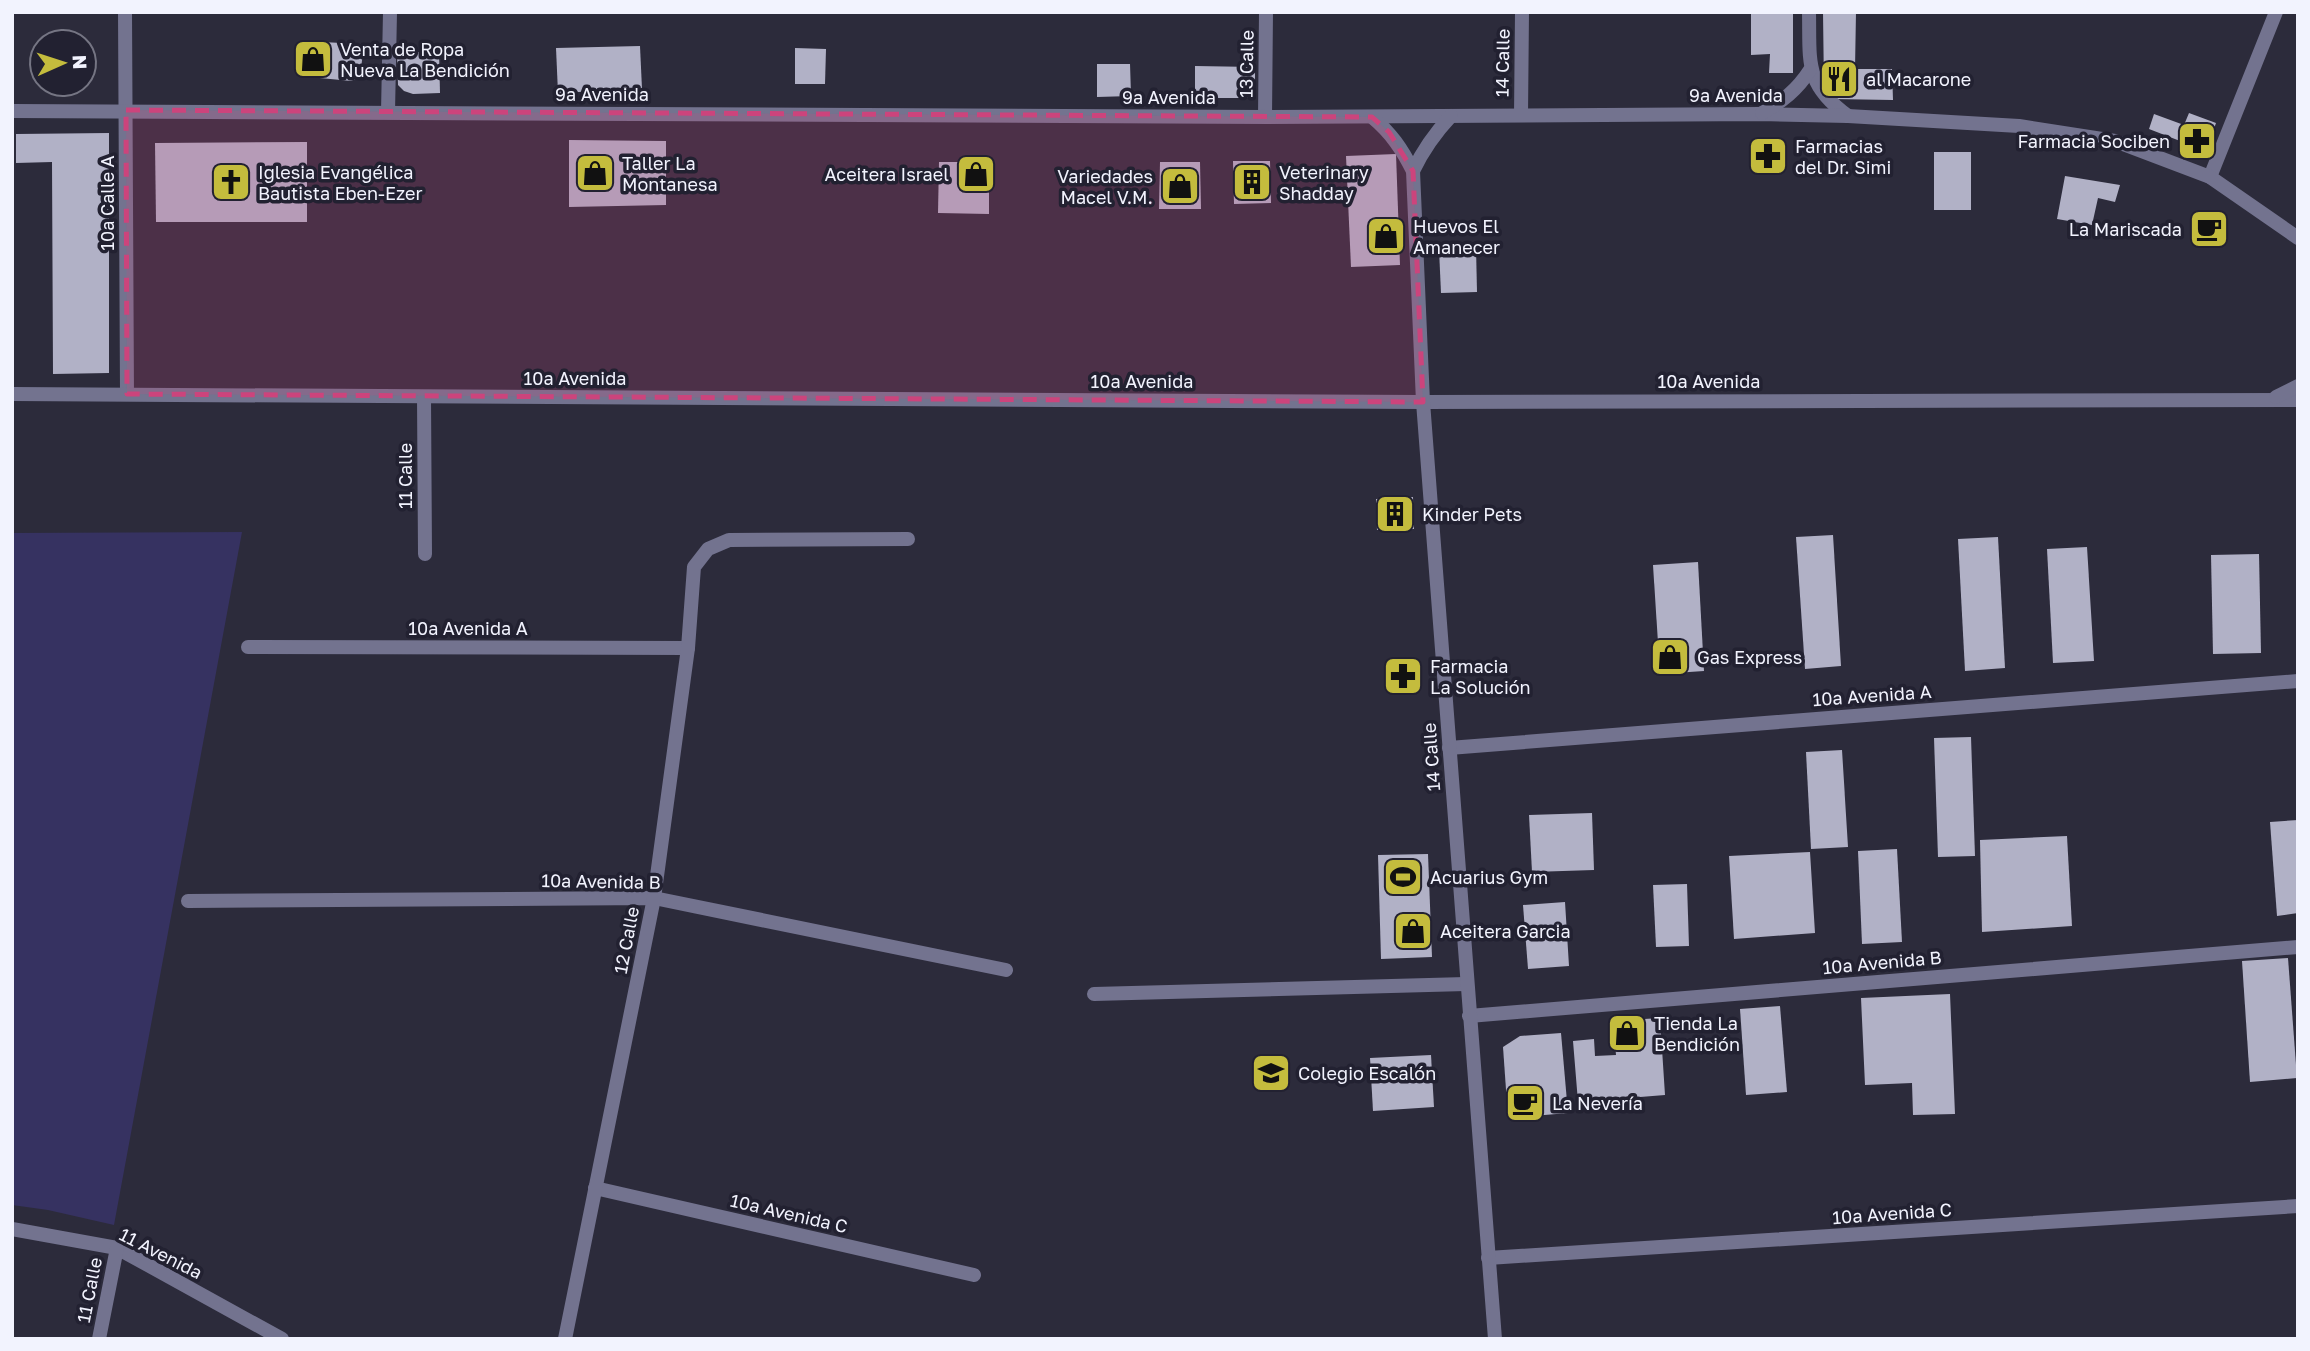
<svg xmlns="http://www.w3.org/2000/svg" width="2310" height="1351" font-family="'Golos Text',sans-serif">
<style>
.green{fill:#363261}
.building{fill:#b1b1c6}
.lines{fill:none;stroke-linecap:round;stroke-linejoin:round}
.service{stroke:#73738f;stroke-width:14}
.minor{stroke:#73738f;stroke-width:14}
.tertiary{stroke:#73738f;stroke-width:14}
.marked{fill:#cc447c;fill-opacity:0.2;stroke:#cc447c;stroke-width:5;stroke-dasharray:14 9;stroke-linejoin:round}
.labels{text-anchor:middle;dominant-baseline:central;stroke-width:7;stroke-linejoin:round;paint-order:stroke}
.poi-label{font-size:18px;fill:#f2f3fe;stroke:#222131;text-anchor:start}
.street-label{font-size:18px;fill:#f2f3fe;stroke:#222131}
</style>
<rect width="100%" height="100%" fill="#2c2b3b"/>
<polygon class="green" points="242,532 114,1225 48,1210 12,1205 12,533"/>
<g class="building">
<polygon points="1751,12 1793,12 1793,73 1769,73 1770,54 1751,55"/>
<polygon points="1823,12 1856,12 1855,69 1892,69 1893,100 1832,99 1824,89"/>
<polygon points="300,41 364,44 360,77 351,81 299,76"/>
<polygon points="640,46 642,89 558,93 556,48"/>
<polygon points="795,48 826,49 825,84 795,84"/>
<polygon points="439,51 440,93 413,94 404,91 398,85 397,53"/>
<polygon points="1097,64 1130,64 1131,96 1097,97"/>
<polygon points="1195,66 1255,67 1255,98 1195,98"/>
<polygon points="2189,113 2216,123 2206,151 2149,129 2154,114 2184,125"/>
<polygon points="109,133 109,373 53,374 52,162 16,163 16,134"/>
<polygon points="569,140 666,141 666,205 569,207"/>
<polygon points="307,142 307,222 156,222 155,143"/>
<polygon points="1758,142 1777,143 1777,170 1758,169"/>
<rect x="1934" y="152" width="37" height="58"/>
<polygon points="1396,154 1400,265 1351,267 1346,156"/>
<polygon points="1233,161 1270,161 1271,203 1234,204"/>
<polygon points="939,162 989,162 989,214 938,213"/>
<polygon points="1160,162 1200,162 1201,209 1159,209"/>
<polygon points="2065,176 2120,185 2115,202 2098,198 2092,225 2057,219"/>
<polygon points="2206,215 2220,219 2213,243 2199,239"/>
<polygon points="1476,247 1477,292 1441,293 1439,249"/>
<polygon points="1413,497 1414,529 1377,530 1376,499"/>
<polygon points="1833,535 1841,666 1805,669 1796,537"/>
<polygon points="1998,537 2005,668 1965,671 1958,539"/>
<polygon points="2087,547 2094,661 2053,663 2047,549"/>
<polygon points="2259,554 2261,653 2213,654 2211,555"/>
<polygon points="1698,562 1704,671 1660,674 1653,565"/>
<polygon points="1420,664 1422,687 1386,689 1384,665"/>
<polygon points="1971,737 1975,856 1938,857 1934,738"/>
<polygon points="1842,750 1848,847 1811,849 1806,752"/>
<polygon points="1592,813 1594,870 1532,872 1529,815"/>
<polygon points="2298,820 2298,913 2277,916 2270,822"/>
<polygon points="2067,836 2072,926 1982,932 1980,840"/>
<polygon points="1897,849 1902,942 1862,944 1858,851"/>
<polygon points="1810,852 1815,933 1734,939 1729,856"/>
<polygon points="1428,854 1432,957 1381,959 1378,855"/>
<polygon points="1687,884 1689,946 1656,947 1653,885"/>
<polygon points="1565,902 1569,966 1528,969 1523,905"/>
<polygon points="2288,958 2297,1078 2250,1082 2242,961"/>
<polygon points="1950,994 1955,1114 1913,1115 1912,1083 1865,1085 1861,998"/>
<polygon points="1780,1006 1787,1092 1746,1095 1740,1009"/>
<polygon points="1660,1018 1665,1095 1578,1102 1573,1041 1594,1039 1595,1056 1616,1055 1613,1021"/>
<polygon points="1561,1033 1568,1113 1508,1118 1503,1047 1520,1036"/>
<polygon points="1431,1055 1434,1107 1373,1111 1370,1058"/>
</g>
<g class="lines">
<polyline class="service" points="1094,994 1466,984"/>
<g class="minor">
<polyline points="125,12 127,394"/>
<polyline points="388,112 390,12"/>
<polyline points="1521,115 1522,12"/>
<polyline points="1265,117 1266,12"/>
<polyline points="2210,177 2276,12"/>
<polyline points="12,394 1423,402 2298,400"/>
<polyline points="424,397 425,554"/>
<polyline points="2276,397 2298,386"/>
<polyline points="248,647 688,648"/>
<polyline points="1449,748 2298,681"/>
<polyline points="188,901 654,898 1006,970"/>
<polyline points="1469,1016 2298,947"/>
<polyline points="595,1188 974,1275"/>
<polyline points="12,1229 117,1248 282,1339"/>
<polyline points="1488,1258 2298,1206"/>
<polyline points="99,1339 117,1248"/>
<polyline points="565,1339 654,898 688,648 694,567 708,549 729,540 908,539"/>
</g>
<g class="tertiary">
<path d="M1809 12C1810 62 1804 84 1848 116"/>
<polyline points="12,111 1265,117 1761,114 1848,116 2019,126 2115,141 2210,177 2298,238"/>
<path d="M1762 113C1783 101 1797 90 1810 70"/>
<path d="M1372 117C1391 133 1402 149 1413 171L1423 402 1495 1339"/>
<path d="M1413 171C1423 150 1435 133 1451 116"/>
</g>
</g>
<path class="marked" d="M126 110 1372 117 1389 132 1413 171 1423 402 127 394Z"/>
<defs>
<g id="shop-square" transform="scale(2.0125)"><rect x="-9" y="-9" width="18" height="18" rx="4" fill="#c4bc3d" stroke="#222131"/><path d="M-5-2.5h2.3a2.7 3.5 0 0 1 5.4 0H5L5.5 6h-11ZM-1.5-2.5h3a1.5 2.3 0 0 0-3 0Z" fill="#111"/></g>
<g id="restaurant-square" transform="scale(2.0125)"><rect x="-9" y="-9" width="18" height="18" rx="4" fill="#c4bc3d" stroke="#222131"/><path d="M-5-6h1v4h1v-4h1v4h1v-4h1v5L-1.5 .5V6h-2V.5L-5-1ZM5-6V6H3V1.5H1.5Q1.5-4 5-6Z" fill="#111"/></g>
<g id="pharmacy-square" transform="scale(2.0125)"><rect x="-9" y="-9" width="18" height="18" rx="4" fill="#c4bc3d" stroke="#222131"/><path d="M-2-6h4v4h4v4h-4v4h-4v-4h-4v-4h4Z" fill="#111"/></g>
<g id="church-square" transform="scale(2.0125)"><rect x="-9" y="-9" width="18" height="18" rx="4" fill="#c4bc3d" stroke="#222131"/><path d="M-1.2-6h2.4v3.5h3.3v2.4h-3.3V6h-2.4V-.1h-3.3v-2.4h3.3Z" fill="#111"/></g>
<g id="building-square" transform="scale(2.0125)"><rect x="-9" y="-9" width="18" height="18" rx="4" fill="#c4bc3d" stroke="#222131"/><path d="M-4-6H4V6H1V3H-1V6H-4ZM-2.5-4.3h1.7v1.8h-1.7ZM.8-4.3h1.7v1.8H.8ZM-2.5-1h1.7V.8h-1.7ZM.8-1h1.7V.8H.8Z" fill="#111"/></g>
<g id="cafe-square" transform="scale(2.0125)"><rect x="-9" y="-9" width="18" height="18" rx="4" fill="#c4bc3d" stroke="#222131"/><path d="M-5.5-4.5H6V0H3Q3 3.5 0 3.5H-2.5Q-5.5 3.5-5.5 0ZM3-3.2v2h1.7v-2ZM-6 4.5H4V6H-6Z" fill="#111"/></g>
<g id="stadium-square" transform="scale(2.0125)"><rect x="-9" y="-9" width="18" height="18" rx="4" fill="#c4bc3d" stroke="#222131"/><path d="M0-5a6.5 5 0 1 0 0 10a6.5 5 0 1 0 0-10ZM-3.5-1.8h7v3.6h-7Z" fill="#111"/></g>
<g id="school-square" transform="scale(2.0125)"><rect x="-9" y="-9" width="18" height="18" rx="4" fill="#c4bc3d" stroke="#222131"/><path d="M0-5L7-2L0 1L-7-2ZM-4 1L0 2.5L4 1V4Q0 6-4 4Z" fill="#111"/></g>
</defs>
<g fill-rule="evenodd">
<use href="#shop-square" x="313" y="59"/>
<use href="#restaurant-square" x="1839" y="79"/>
<use href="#pharmacy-square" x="2197" y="141"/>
<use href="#pharmacy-square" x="1768" y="156"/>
<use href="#shop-square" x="595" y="173"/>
<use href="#shop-square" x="976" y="174"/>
<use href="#church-square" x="231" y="182"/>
<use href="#building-square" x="1252" y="182"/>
<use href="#shop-square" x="1180" y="186"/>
<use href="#cafe-square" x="2209" y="229"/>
<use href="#shop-square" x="1386" y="236"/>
<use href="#building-square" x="1395" y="514"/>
<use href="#shop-square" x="1670" y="657"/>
<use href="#pharmacy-square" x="1403" y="676"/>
<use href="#stadium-square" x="1403" y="877"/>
<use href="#shop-square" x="1413" y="931"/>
<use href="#shop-square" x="1627" y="1033"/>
<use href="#school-square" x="1271" y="1073"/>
<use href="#cafe-square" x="1525" y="1103"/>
</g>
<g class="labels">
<g class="poi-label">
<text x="340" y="49">Venta de Ropa<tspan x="340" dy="21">Nueva La Bendición</tspan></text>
<text x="1866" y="79">al Macarone</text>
<text x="2170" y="141" text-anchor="end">Farmacia Sociben</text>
<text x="1795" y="146">Farmacias<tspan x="1795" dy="21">del Dr. Simi</tspan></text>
<text x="622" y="163">Taller La<tspan x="622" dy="21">Montanesa</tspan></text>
<text x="258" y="172">Iglesia Evangélica<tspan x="258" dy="21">Bautista Eben-Ezer</tspan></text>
<text x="1279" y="172">Veterinary<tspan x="1279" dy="21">Shadday</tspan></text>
<text x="949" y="174" text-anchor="end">Aceitera Israel</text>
<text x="1153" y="176" text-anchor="end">Variedades<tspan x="1153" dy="21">Macel V.M.</tspan></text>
<text x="1413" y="226">Huevos El<tspan x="1413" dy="21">Amanecer</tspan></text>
<text x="2182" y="229" text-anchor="end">La Mariscada</text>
<text x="1422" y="514">Kinder Pets</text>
<text x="1697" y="657">Gas Express</text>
<text x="1430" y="666">Farmacia<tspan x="1430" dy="21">La Solución</tspan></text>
<text x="1430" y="877">Acuarius Gym</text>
<text x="1440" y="931">Aceitera Garcia</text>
<text x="1654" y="1023">Tienda La<tspan x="1654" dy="21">Bendición</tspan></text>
<text x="1298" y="1073">Colegio Escalón</text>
<text x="1552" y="1103">La Nevería</text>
</g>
<g class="street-label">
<text transform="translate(1502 63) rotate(-89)">14 Calle</text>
<text transform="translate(1246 64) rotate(-89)">13 Calle</text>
<text x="602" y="94">9a Avenida</text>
<text x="1736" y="95">9a Avenida</text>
<text x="1169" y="97">9a Avenida</text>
<text transform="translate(107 203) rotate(-90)">10a Calle A</text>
<text x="575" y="378">10a Avenida</text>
<text x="1142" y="381">10a Avenida</text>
<text x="1709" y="381">10a Avenida</text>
<text transform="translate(405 476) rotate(-90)">11 Calle</text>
<text x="468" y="628">10a Avenida A</text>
<text transform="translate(1872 695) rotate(-4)">10a Avenida A</text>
<text transform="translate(1431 757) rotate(-94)">14 Calle</text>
<text transform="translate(601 881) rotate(1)">10a Avenida B</text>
<text transform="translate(626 940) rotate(-79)">12 Calle</text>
<text transform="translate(1882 962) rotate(-5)">10a Avenida B</text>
<text transform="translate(789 1213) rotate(13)">10a Avenida C</text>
<text transform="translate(1892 1213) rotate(-4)">10a Avenida C</text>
<text transform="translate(161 1253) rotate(27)">11 Avenida</text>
<text transform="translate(89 1290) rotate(-79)">11 Calle</text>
</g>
</g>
<rect width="2310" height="1351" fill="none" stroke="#f2f3fe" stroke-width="28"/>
<g transform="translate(63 63) rotate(87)"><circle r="33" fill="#222131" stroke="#757583" stroke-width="2"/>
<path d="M0-5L12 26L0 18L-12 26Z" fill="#c4bc3d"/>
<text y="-10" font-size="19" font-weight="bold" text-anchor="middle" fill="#f2f3fe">N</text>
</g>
</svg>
